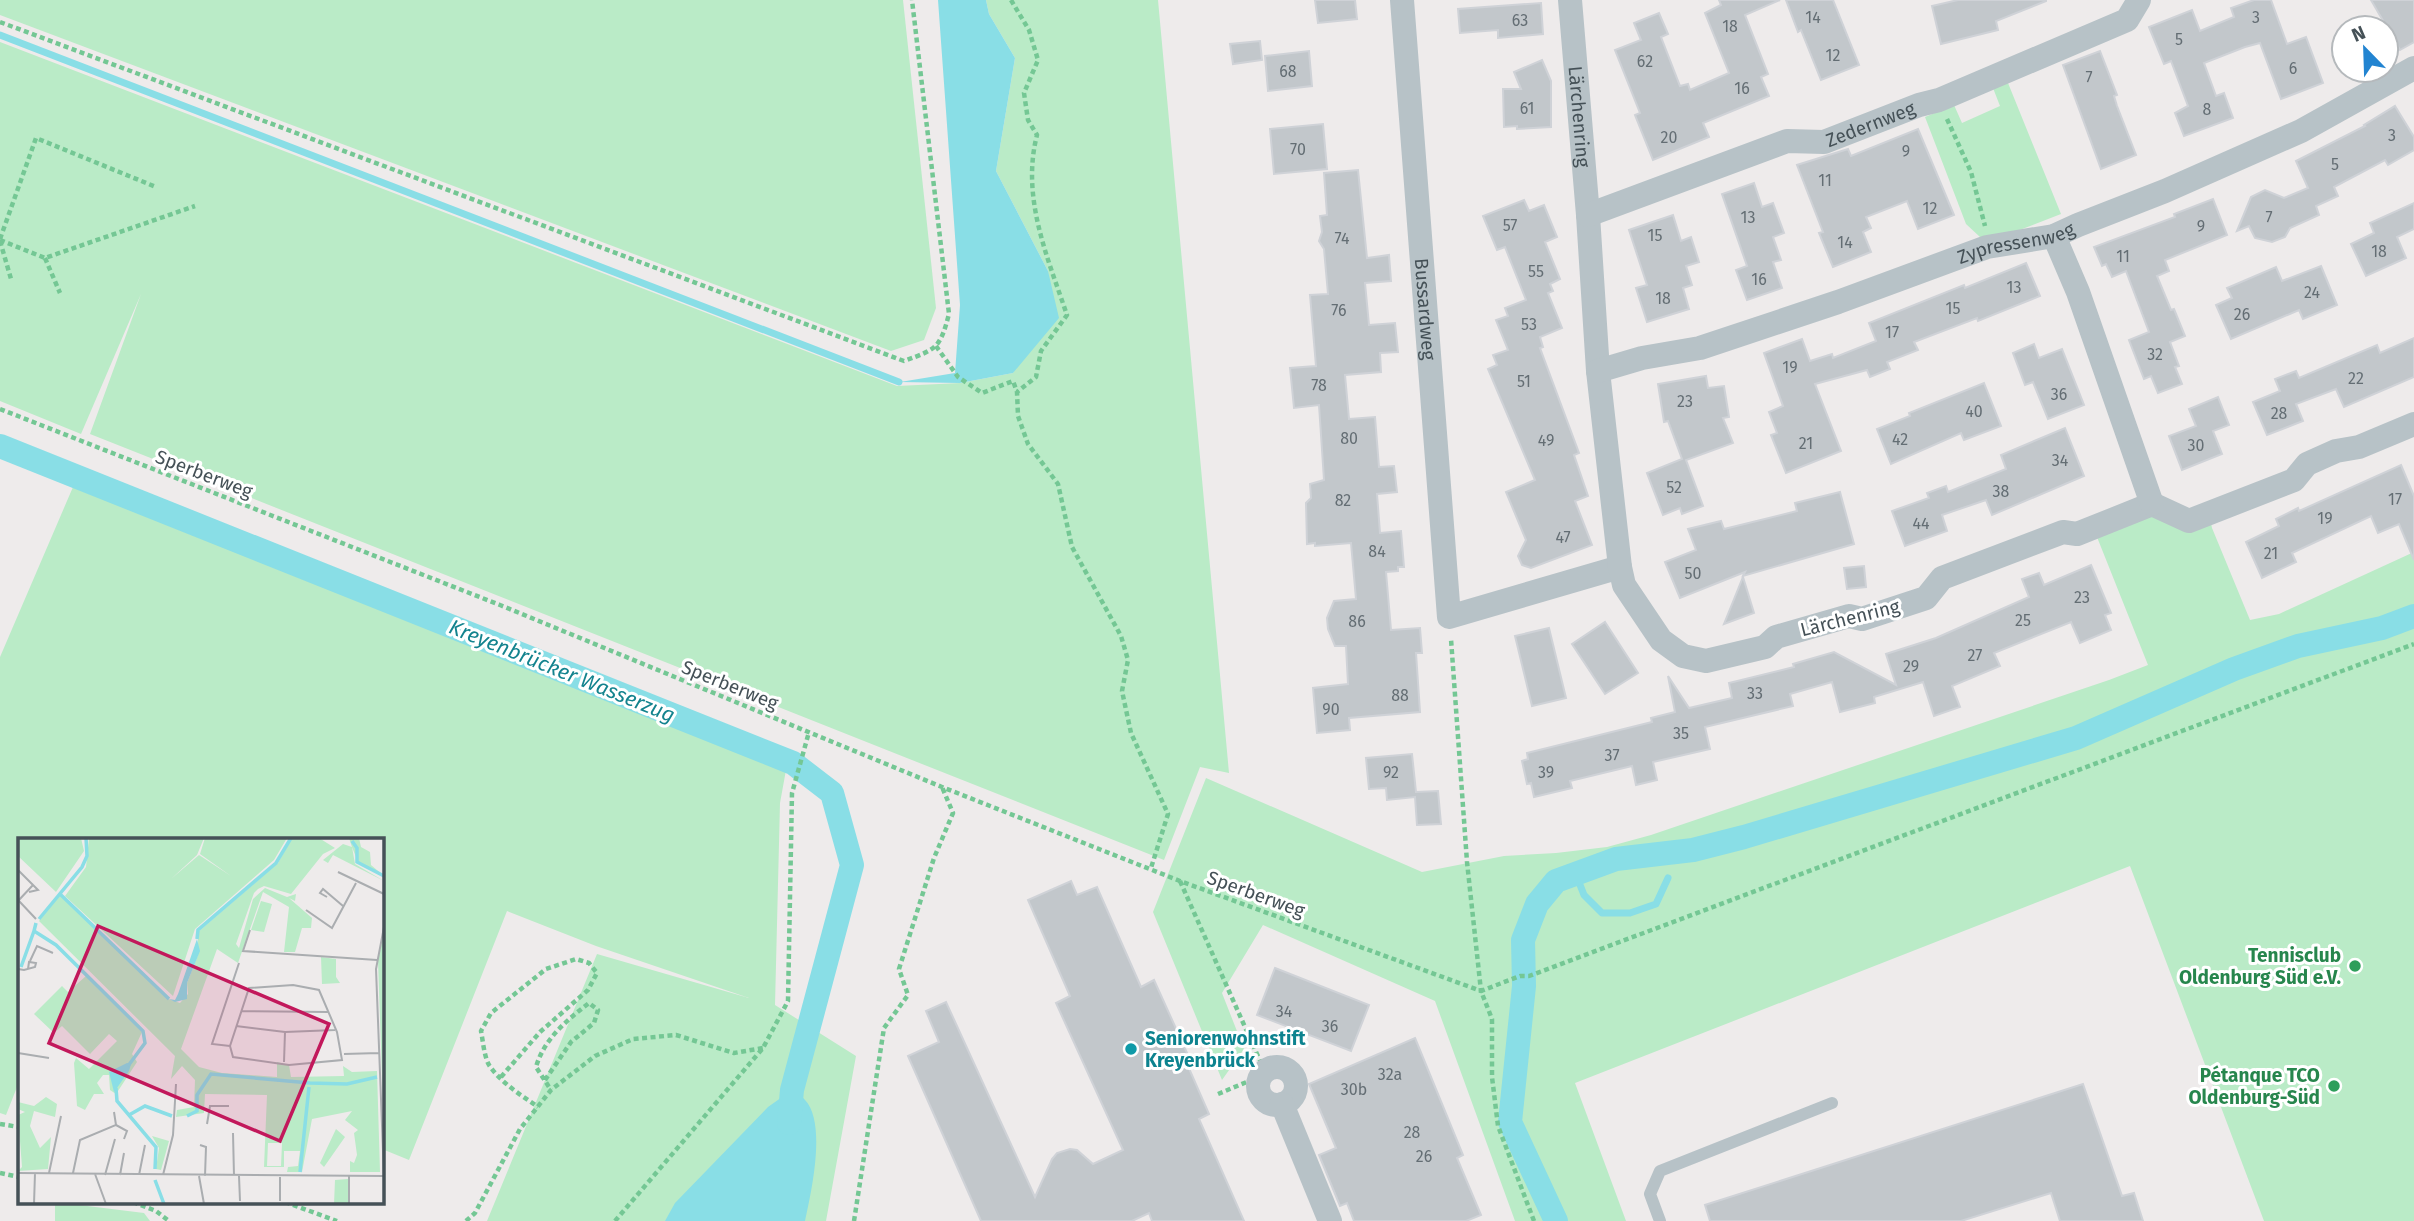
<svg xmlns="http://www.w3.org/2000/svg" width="2414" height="1221" font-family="'Fira Sans',sans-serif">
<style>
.green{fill:#baebc7}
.water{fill:#89dee6}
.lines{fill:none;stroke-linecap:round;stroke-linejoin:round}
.stream{stroke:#89dee6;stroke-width:7}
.canal{stroke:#89dee6;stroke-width:24}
.building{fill:#c2c7cb;stroke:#cfd2d7;stroke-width:2}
.path{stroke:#74c794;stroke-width:4.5;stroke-dasharray:5 3.5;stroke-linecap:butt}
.service{stroke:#b7c2c7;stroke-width:12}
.minor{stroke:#b7c2c7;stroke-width:24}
.leisure-dot{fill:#2e9e5b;stroke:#fff;stroke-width:2.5}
.culture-dot{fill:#0f9aa8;stroke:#fff;stroke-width:2.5}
.labels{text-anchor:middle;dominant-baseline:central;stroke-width:6;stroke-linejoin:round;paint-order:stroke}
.number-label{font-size:16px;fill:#646e74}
.street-label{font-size:19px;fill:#455157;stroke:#fff}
.leisure-label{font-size:19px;font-weight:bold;fill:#27864d;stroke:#fff;text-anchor:end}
.culture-label{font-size:19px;font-weight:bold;fill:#0d838f;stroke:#fff;text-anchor:start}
.water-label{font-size:21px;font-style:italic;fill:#13838e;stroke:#fff}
.inset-river{fill:none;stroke:#89dee6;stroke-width:3.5}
.inset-road{fill:none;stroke:#aaadb0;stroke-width:2}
.view{fill:#c2185b;fill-opacity:0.15;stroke:#c2185b;stroke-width:3.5}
.inset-edge{fill:none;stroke:#455157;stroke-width:3.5}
</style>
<rect width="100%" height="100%" fill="#eeebeb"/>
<g class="green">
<polygon points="0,0 903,0 936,308 924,340 891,351 0,15"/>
<polygon points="986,0 1158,0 1229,773 1200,767 1164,860 90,434 141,294 81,434 0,401 0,42 897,386 960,383 1013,373 1048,271 996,171 1015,58 989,14"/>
<polygon points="2008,83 2061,214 1991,241 1980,237 1966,224 1925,117 1954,105 1962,123 2000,106 1993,88"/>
<polygon points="73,487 786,770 780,803 775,1005 856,1056 826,1221 487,1221 597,954 749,998 596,946 507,911 409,1160 382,1149 382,839 19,839 19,1082 6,1115 0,1113 0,657"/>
<polygon points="2152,504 2209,514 2212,528 2250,620 2279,614 2414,552 2414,1221 2264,1221 2130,866 1575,1083 1626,1221 1515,1221 1435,1001 1263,925 1222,993 1244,1049 1222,1080 1153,912 1206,778 1422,872 1504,856 1556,853 1607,847 1651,835 2109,680 2148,665 2093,527"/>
<polygon points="55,1202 144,1213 150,1221 55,1221"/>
</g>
<g class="water">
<polygon points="938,0 986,0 989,14 1015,58 996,171 1048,271 1059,318 1013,373 960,383 900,382 955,373 960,305"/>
<path d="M792 1090C796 1093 802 1096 805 1100 827 1123 811 1193 805 1221H665L675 1203 768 1107Z"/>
</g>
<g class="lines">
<g class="stream">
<polyline points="0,35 899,382"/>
<polyline points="1575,872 1584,895 1602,913 1630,913 1656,904 1668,878"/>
</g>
<g class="canal">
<polyline points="0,446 793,763 832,793 852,865 792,1090 789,1123"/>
<polyline points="1556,1221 1510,1122 1524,986 1523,940 1537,904 1556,881 1616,859 1693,850 1744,837 2076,738 2234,669 2298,646 2382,628 2414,616"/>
</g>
</g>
<g class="building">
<polygon points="1315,0 1355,0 1357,19 1318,23"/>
<polygon points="1719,0 1780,0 1745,15 1768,74 1761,77 1769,96 1703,123 1709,137 1653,160 1635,115 1640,113 1615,50 1641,40 1634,23 1659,13 1668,34 1661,37 1680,86 1688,84 1690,90 1729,73 1705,13 1721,5"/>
<polygon points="1786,0 1833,0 1859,65 1821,80 1801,30 1798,32"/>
<polygon points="1958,0 2046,0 2046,1 1996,21 1998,30 1941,44 1932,6"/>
<polygon points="2254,0 2271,0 2287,44 2306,37 2323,83 2281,99 2260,43 2245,47 2204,63 2216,96 2224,93 2233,118 2184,136 2175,113 2188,106 2171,61 2164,64 2149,27 2192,10 2200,31 2234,17 2231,8"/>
<polygon points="2371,0 2414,0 2414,42 2400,50"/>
<polygon points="1541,3 1543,34 1498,38 1498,30 1460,33 1458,9"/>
<polygon points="1260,41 1262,60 1233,64 1230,44"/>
<polygon points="1309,51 1312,86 1268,91 1265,56"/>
<polygon points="2100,51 2117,95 2114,96 2117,106 2136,155 2101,169 2063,65"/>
<polygon points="1542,60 1551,81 1551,127 1517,129 1517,126 1504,127 1503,89 1521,89 1514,72"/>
<polygon points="2395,106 2414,137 2414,150 2388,165 2385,160 2334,187 2338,196 2316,206 2319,215 2290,228 2285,237 2272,242 2255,238 2249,226 2237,231 2251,197 2265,190 2284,198 2308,188 2296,161 2365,126 2364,125"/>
<polygon points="1323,124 1327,169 1274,174 1270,129"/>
<polygon points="1918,129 1954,215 1918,229 1907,201 1866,217 1871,228 1863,232 1871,252 1833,267 1819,233 1823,232 1797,165 1848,149 1851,156"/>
<polygon points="1358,170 1367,258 1389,255 1391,281 1365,283 1369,325 1395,323 1398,352 1380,353 1381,372 1345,375 1349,419 1375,417 1379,467 1394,466 1397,492 1377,494 1380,533 1401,531 1404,567 1398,567 1398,571 1386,572 1391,630 1420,628 1422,653 1416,653 1420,712 1349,718 1350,730 1317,733 1313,688 1348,684 1346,646 1335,646 1328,629 1327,618 1334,601 1356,599 1351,543 1315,546 1315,543 1307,544 1306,503 1311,498 1310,484 1324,480 1319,405 1294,408 1290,368 1316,366 1310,295 1328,294 1324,249 1319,241 1322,232 1320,216 1327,215 1324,173"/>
<polygon points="1754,183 1762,207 1773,203 1784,233 1773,237 1781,260 1773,262 1782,288 1747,300 1736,270 1747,266 1722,194"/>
<polygon points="2213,199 2227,235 2165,260 2169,271 2157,276 2171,310 2174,309 2185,336 2170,342 2179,366 2175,367 2182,384 2158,393 2151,376 2144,379 2129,340 2149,332 2126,271 2112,277 2106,264 2102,266 2094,247 2175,217 2174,214"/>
<polygon points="1524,200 1529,211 1544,205 1557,237 1545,242 1560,279 1550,284 1553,291 1548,293 1562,328 1540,337 1543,347 1540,348 1579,453 1574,455 1588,496 1575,501 1592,545 1531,568 1522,565 1518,556 1526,540 1506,492 1535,480 1488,369 1497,365 1493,355 1508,350 1496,320 1508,316 1505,308 1526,300 1505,247 1497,250 1483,216"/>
<polygon points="2414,203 2414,229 2397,237 2406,258 2366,276 2351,244 2374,233 2370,223"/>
<polygon points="1673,215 1681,241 1691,237 1699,262 1686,266 1692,285 1683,288 1689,309 1647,322 1636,288 1647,285 1629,230"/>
<polygon points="2026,263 2040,296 1978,321 1977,318 1914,342 1918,350 1887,362 1890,369 1870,377 1867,370 1815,384 1841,451 1786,473 1771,435 1777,433 1769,412 1783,406 1764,353 1802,339 1810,361 1832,354 1833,358 1876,341 1869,323 1964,285 1965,288"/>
<polygon points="2321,266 2337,305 2303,319 2299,310 2231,339 2216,305 2232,298 2227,288 2276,267 2282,281"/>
<polygon points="2414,338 2414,377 2344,407 2336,389 2296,404 2303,421 2267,435 2253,402 2280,391 2275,379 2296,371 2299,378 2377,345 2380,353"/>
<polygon points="2034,344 2039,358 2062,349 2084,405 2048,419 2033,382 2025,385 2013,353"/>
<polygon points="1706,376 1708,388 1724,386 1729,417 1723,418 1733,443 1686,460 1703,506 1682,514 1680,508 1663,515 1647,473 1682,459 1668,421 1664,422 1658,384"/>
<polygon points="1984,383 2001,426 1964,440 1961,433 1891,464 1877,429 1910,416 1909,413"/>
<polygon points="2218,397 2229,425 2213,431 2222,454 2182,470 2169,436 2196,426 2189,409"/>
<polygon points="2065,428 2084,476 1992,515 1986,500 1942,515 1947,531 1905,546 1892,511 1929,498 1927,493 1946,486 1948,492 2006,469 2001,455"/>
<polygon points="2401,465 2414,496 2414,560 2399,524 2378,533 2371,516 2292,553 2296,562 2262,578 2246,542 2279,526 2276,519 2298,508 2299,511"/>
<polygon points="1840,492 1854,544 1743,576 1745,572 1680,598 1665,562 1696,550 1688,529 1721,521 1724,529 1797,511 1795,503"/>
<polygon points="2091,565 2111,613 2105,615 2111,630 2080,643 2071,622 1994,653 2000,666 1952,686 1960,707 1934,716 1923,682 1874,697 1875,703 1840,712 1832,682 1790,694 1793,706 1705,727 1710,749 1653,762 1657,780 1636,785 1632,766 1570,781 1572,788 1534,797 1531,783 1527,784 1522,761 1528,759 1527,753 1652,722 1651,718 1675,712 1668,676 1689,708 1732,698 1729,683 1794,667 1793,664 1834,652 1896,685 1886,654 1936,638 2029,597 2022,579 2039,573 2044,585"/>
<polygon points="1864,566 1866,587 1847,589 1844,568"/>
<polygon points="1743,577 1754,613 1724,624"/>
<polygon points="1605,622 1638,673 1605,694 1572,644"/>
<polygon points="1549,628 1566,698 1532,706 1515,636"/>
<polygon points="1412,754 1416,792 1438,791 1441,824 1417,825 1415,797 1387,800 1386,788 1369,789 1366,758"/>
<polygon points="1071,881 1077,895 1097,887 1141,987 1154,980 1188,1055 1184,1057 1209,1114 1199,1119 1244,1221 1152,1221 1149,1213 1132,1221 981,1221 908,1056 939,1042 926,1011 946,1002 1035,1197 1052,1159 1057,1153 1070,1149 1077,1150 1093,1164 1123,1150 1056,1003 1070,996 1028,900"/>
<polygon points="1275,968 1369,1005 1351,1051 1257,1015"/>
<polygon points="1415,1038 1463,1155 1457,1158 1481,1215 1466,1221 1354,1221 1347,1203 1340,1206 1319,1155 1336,1148 1309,1084"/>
<polygon points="2083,1084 2122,1196 2134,1193 2143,1221 2060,1221 2051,1193 1961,1221 1710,1221 1705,1205"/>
</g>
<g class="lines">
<g class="path">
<path d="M1011 0 1029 30 1038 60 1024 93 1028 120 1037 135C1021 197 1047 256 1067 315L1041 351 1036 377 1017 392"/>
<path d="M0 22 904 361C937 349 940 348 949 314L912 0"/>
<polyline points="1947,119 1971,172 1985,226"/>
<polyline points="0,239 36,138 156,187"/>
<polyline points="0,240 45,258 195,206"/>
<polyline points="0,241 11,279"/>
<polyline points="45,258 60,293"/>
<polyline points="936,346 958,377 982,393 1013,381 1017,392 1018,416 1028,444 1058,484 1072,547 1121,636 1128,660 1122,691 1131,733 1168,814 1151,868"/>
<polyline points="0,409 500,605 942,787 1180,881 1481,991 1467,862 1451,639"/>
<polyline points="1180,881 1265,1072"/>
<path d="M501 1077 540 1032 588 990 597 973 589 963 576 959 546 969 491 1013 481 1031C483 1041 484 1056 489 1065 501 1083 521 1095 538 1107"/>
<path d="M545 1080 571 1042 594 1023 598 1010 589 1003C567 1020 544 1039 536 1067L551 1090"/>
<polyline points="1218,1094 1261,1076"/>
<polyline points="0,1124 19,1127"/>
<polyline points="0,1173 19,1177"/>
<polyline points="133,1202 156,1211 169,1221"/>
<polyline points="285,1202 337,1221"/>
<polyline points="466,1221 475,1213 520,1129 551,1090 595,1056 633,1039 676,1035 734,1053 763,1048"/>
<polyline points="615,1221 763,1048 788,1001 792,793 809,732"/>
<polyline points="854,1221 884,1028 908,995 899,969 934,858 953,813 942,787"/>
<polyline points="1534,1221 1498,1126 1492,1077 1492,1019 1481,991 1520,976 1529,976 2414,644"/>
</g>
<polyline class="service" points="1660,1221 1650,1194 1660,1171 1832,1103"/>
<g class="minor">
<path id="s1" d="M1402 0 1449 617 1620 567"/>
<path id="s2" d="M1570 0 1588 215 1598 371 1620 567 1624 585 1661 640 1683 656 1706 661 1765 647 1776 637 1849 616 1862 619 1926 598 1942 578 2063 532 2077 534 2152 504 2189 521 2294 480 2307 464 2336 451 2359 447 2414 424"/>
<path id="s3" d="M1588 215 1787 141 1824 142 1919 105 1939 100 2127 20 2139 0"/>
<polyline points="2054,236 2078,292 2152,504"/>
<path id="s4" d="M1598 371 1642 358 1700 348 1838 302 1987 247 2054 236 2078 225 2165 191 2301 131 2414 68"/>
<circle cx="1277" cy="1086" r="19"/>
<polyline points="1282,1104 1330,1221"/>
</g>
</g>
<g class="leisure-dot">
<circle cx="2355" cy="966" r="7"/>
<circle cx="2334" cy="1086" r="7"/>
</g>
<circle class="culture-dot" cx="1131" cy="1049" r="7"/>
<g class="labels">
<g class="number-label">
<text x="1813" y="17">14</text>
<text x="2256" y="17">3</text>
<text x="1520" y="20">63</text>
<text x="1730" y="26">18</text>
<text x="2179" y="39">5</text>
<text x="1833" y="55">12</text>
<text x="1645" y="61">62</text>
<text x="2293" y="68">6</text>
<text x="1288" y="71">68</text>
<text x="2089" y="77">7</text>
<text x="1742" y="88">16</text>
<text x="1527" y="108">61</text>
<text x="2207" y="109">8</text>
<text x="2392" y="135">3</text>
<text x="1669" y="137">20</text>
<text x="1298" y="149">70</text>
<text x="1906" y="151">9</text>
<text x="2335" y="164">5</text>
<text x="1825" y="180">11</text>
<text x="1930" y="208">12</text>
<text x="1748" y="217">13</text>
<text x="2269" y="217">7</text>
<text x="1510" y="225">57</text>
<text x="2201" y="226">9</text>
<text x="1655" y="235">15</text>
<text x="1342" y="238">74</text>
<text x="1845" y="242">14</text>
<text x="2379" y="251">18</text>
<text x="2123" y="256">11</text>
<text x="1536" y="271">55</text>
<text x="1759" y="279">16</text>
<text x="2014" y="287">13</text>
<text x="2312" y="292">24</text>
<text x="1663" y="298">18</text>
<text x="1953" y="308">15</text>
<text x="1339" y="310">76</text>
<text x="2242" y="314">26</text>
<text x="1529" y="324">53</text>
<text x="1892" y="332">17</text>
<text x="2155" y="354">32</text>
<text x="1790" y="367">19</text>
<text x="2356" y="378">22</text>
<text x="1524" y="381">51</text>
<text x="1319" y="385">78</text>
<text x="2059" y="394">36</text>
<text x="1685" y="401">23</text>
<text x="1974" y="411">40</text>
<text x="2279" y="413">28</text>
<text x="1349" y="438">80</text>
<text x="1900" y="439">42</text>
<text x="1546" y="440">49</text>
<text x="1806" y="443">21</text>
<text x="2196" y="445">30</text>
<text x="2060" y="460">34</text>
<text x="1674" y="487">52</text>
<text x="2001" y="491">38</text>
<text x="2395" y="499">17</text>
<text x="1343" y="500">82</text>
<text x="2325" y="518">19</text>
<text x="1921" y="523">44</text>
<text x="1563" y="537">47</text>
<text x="1377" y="551">84</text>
<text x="2271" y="553">21</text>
<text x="1693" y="573">50</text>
<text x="2082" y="597">23</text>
<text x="2023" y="620">25</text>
<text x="1357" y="621">86</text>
<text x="1975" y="655">27</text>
<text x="1911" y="666">29</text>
<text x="1755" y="693">33</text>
<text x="1400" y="695">88</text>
<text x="1331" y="709">90</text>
<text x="1681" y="733">35</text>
<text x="1612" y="755">37</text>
<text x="1391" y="772">92</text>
<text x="1546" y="772">39</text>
<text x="1284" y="1011">34</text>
<text x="1330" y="1026">36</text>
<text x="1390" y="1074">32a</text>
<text x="1354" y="1089">30b</text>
<text x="1412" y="1132">28</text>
<text x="1424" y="1156">26</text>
</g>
<g class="street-label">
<text stroke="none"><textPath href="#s2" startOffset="117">Lärchenring</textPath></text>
<text stroke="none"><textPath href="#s3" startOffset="299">Zedernweg</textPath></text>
<text stroke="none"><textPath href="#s4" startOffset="438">Zypressenweg</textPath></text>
<text stroke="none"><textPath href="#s1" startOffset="310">Bussardweg</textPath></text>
<text transform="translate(204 474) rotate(21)">Sperberweg</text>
<text transform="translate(1850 618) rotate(-14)">Lärchenring</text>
<text transform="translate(730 685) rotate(22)">Sperberweg</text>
<text transform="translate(1256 894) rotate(20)">Sperberweg</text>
</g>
<g class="leisure-label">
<text x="2341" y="955">Tennisclub<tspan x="2341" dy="22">Oldenburg Süd e.V.</tspan></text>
<text x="2320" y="1075">Pétanque TCO<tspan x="2320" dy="22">Oldenburg-Süd</tspan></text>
</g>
<g class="culture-label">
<text x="1145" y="1038">Seniorenwohnstift<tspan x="1145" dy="22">Kreyenbrück</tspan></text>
</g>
<g class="water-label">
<text transform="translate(562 671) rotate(22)">Kreyenbrücker Wasserzug</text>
</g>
</g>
<g transform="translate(18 838)">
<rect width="366" height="366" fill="#eeebeb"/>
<path d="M0 0H63L66 13 38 54 0 18ZM71 0H186L179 17 153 41 181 17 213 38 182 16 187 0H269L256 22 177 91 155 158 47 58 68 29ZM274 0H301L317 10 305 16 273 56 246 48 240 51 236 55 218 106 221 110 235 61 247 50 269 59 278 56 277 63 271 60 294 80 293 90H284L277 114H266L271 69 245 54 220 125 199 111 163 211 181 229 204 235 259 239V224L271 227 273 239 326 238 325 228 334 234 359 233 362 334H332V323L336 325 339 317 336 295 340 292 327 282 334 273 294 281 284 334H269L270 329 280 328 282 313H266V329H246L249 257 187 256 186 275 158 279 159 272 176 269 177 242 164 228 153 241 157 218 21 83 42 57 150 161 162 165 170 156 169 145 180 117V94L260 25ZM250 305H264L263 328H249ZM331 0H341L343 9 352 14 353 27 366 38 340 24 334 9 337 26 366 43 315 17 310 25 305 22 325 6 334 9ZM243 63 254 66 246 94 233 92ZM366 94V297L360 122ZM303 119 318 121V139L322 145 304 146ZM68 138 124 194 114 216 119 224 98 256 92 252 91 237H85L79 245 86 256H76L67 272 59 268 56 225 58 220 71 231 99 203 91 196 72 216 44 188 36 195 16 176 44 148 50 154ZM28 259 39 266 37 279 16 273 12 288 22 310 33 299 30 331 0 333 4 329 0 277 7 274 0 271V264L16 268ZM318 291 327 299 306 329 302 325ZM134 298 151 303 143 332 138 331 141 310ZM330 341V366H316L317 342Z" fill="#baebc7" fill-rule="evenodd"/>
<path d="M179 101 182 113 169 145V161L157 164 151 161 157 162 160 156ZM109 225 113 226 111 233 96 254 91 234Z" fill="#89dee6"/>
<path class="inset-river" d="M334 3 339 10V24L366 38M42 56 151 161M21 81 64 29 69 18 68 0M18 85 16 93 38 107 125 193 127 205 110 228M179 101 180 92 258 25 273 0M3 129 16 93M98 250 99 263 138 309 137 331M111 277 127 268 154 278M169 278 179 273V257L193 236 292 245 329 246 359 239M282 334 291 249M137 342 146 366"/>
<path class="inset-road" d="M0 32 15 47M320 34 366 56M309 59 302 55 305 51 325 68M0 63 15 47 20 52 11 54M1 63 18 81M288 72 314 90 338 45M366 89 358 131 366 339M232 92 225 113 359 122M12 123 19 108 35 115M0 131 6 132 17 129 18 125 11 124 10 131M275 147 301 152 319 194 324 222 271 227 215 219 212 208 231 150ZM224 173 310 174M218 188 267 194 317 192M212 208 194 206 221 125M0 215 31 220M326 216 361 215M266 224 267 194M189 286 192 268H211M98 287 109 293 106 301M215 295 216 338M182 307 188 309 187 338M0 335 366 338M31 335 43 278M55 335 62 302 98 287 96 274M77 336 88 366M87 337 97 301M102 337 106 315M121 337 127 307M145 337 155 297 158 246M181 338 186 366M221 338 222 363M262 339V363M16 366 17 335M331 366V338"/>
<path class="view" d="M80 88 311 186 262 303 31 205Z"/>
<rect width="366" height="366" class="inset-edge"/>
</g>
<g transform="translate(2365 49) rotate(337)"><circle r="33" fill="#ffffff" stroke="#b5b9bc" stroke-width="2"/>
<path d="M0-5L12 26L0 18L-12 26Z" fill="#2284d1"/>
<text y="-10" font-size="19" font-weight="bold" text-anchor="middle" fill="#455157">N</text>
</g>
</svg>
